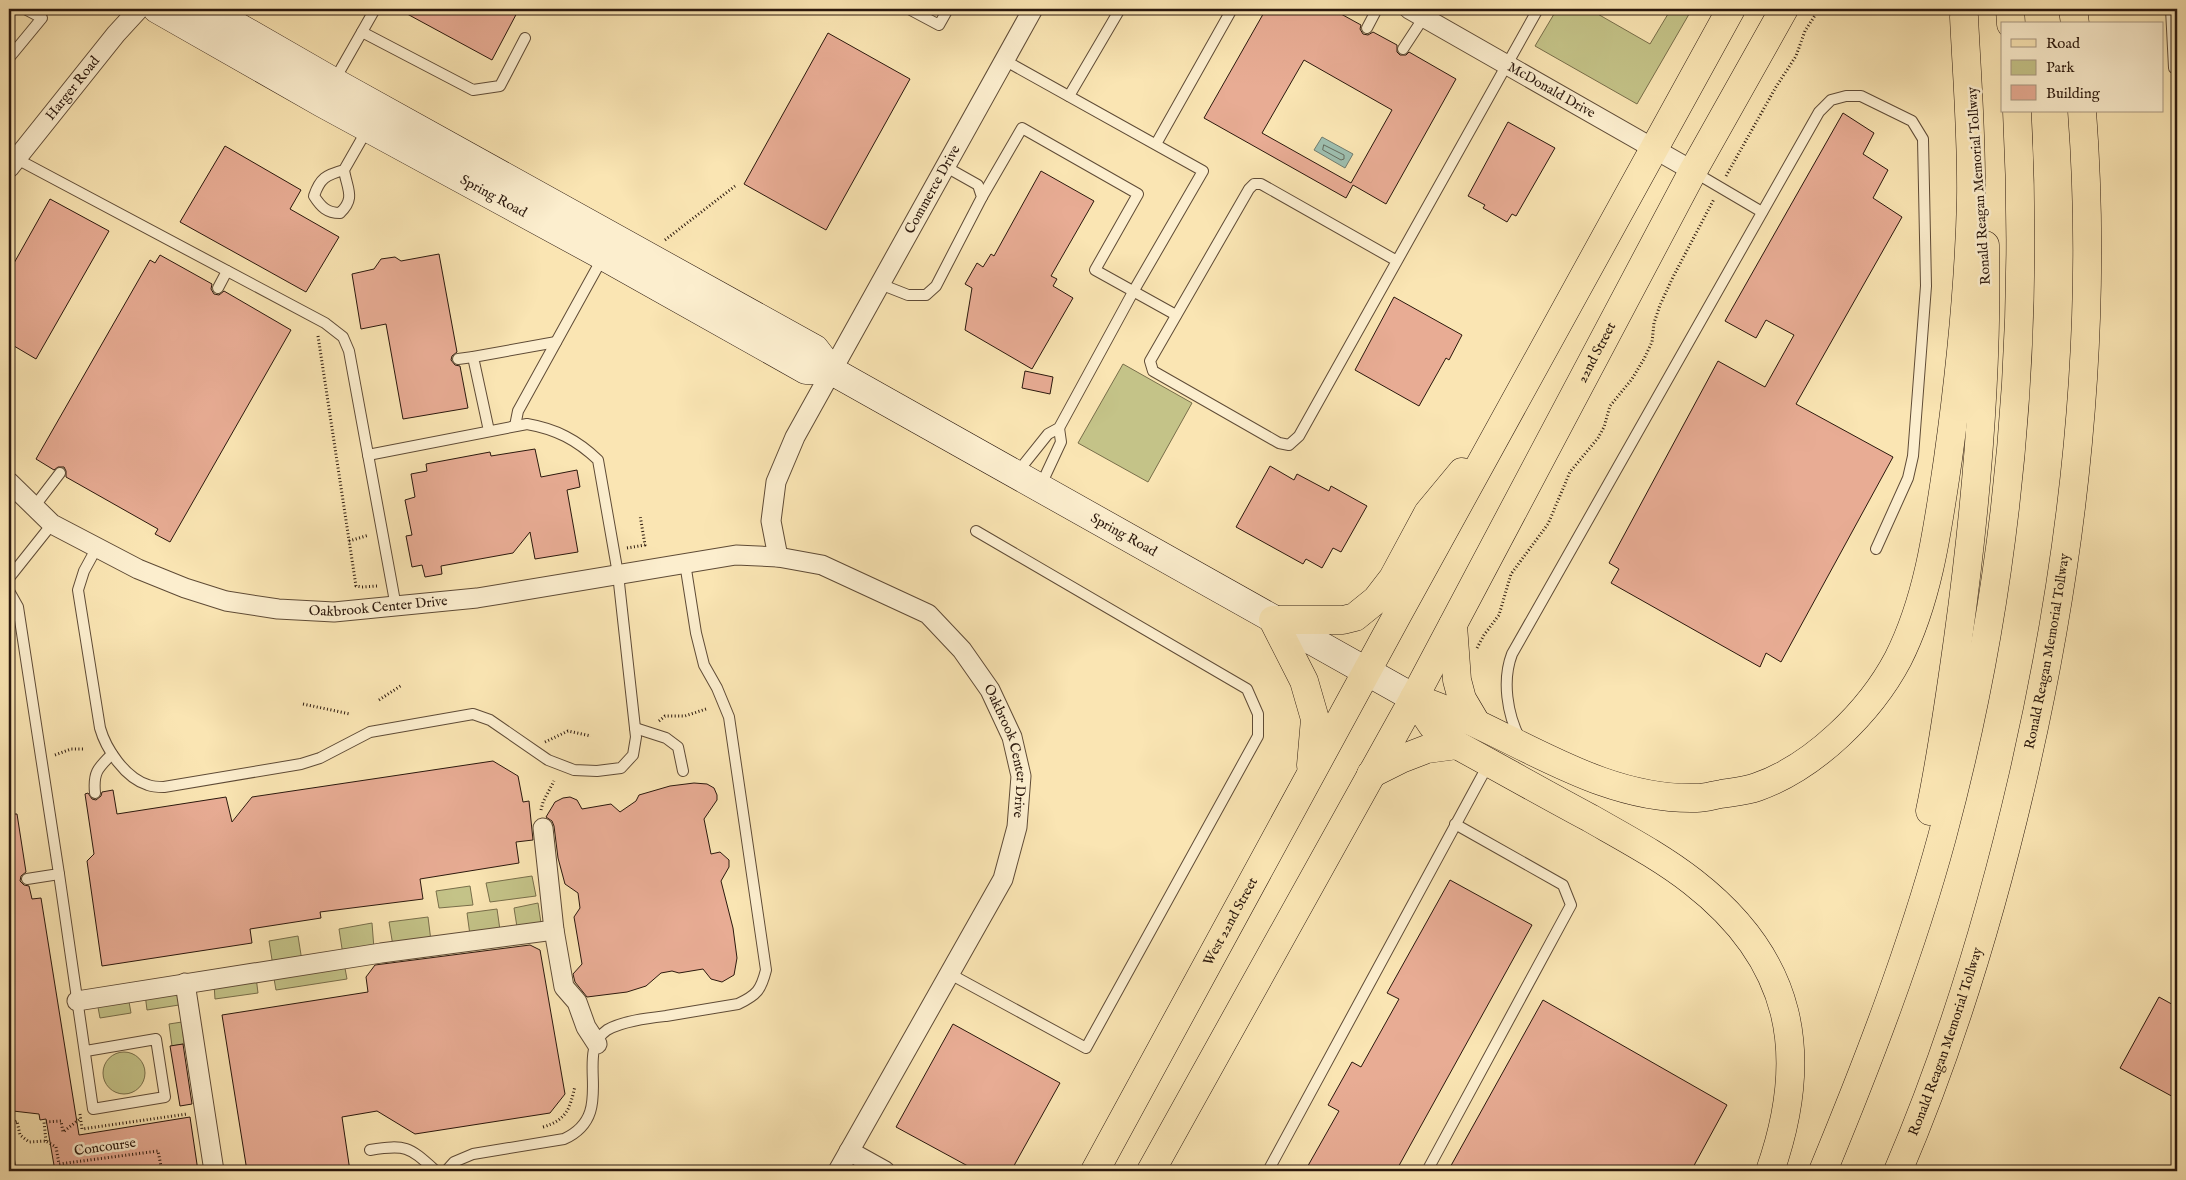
<svg xmlns="http://www.w3.org/2000/svg" width="2186" height="1180" font-family="'IM FELL English',serif">
<style>
.green{fill:#c4c388;stroke:#786e4a}
.water{fill:#9ebfb0;stroke:#707c6f}
.lines{fill:none;stroke-linecap:round;stroke-linejoin:round}
.shore{stroke:#646c5e;stroke-width:1}
.building{fill:#e8ac94;stroke:#2b180d;fill-rule:evenodd}
.lane-casing{stroke:#5f4b36;stroke-width:12}
.street-casing{stroke:#5f4b36;stroke-width:21}
.secondary-casing{stroke:#2b180d;stroke-width:29}
.primary-casing{stroke:#2b180d;stroke-width:29}
.highway-casing{stroke:#2b180d;stroke-width:29}
.path{stroke:#2b180d;stroke-width:3;stroke-dasharray:1 2.5;stroke-linecap:butt}
.lane{stroke:#fceece;stroke-width:10}
.street{stroke:#fceece;stroke-width:19}
.secondary{stroke:#fceece;stroke-width:28}
.primary{stroke:#fae5b3;stroke-width:28}
.highway{stroke:#fae5b3;stroke-width:28}
.labels{text-anchor:middle;dominant-baseline:central;stroke-width:5;stroke-linejoin:round;paint-order:stroke}
.street-label{font-size:14px;fill:#2b180d;stroke:#fceece}
</style>
<rect width="100%" height="100%" fill="#fae5b3"/>
<filter id="stains"><feTurbulence type="fractalNoise" baseFrequency=".004" numOctaves="4"/><feColorMatrix values="0 0 0 0 .2 0 0 0 0 .09 0 0 0 0 .02 0 0 0 .5 -.17"/></filter>
<radialGradient id="worn" r=".72"><stop offset=".6" stop-color="#630" stop-opacity="0"/><stop offset="1" stop-color="#630" stop-opacity=".3"/></radialGradient>
<g class="green">
<polygon points="1557,9 1589,9 1650,44 1671,9 1692,9 1637,104 1535,46"/>
<polygon points="1123,364 1192,403 1148,482 1078,443"/>
<polygon points="532,876 536,896 490,902 486,883"/>
<polygon points="470,886 473,905 439,908 436,891"/>
<polygon points="538,903 541,923 517,927 514,908"/>
<polygon points="497,909 500,930 470,935 467,913"/>
<polygon points="428,917 431,941 393,946 389,922"/>
<polygon points="372,923 374,949 343,955 339,929"/>
<polygon points="298,936 302,961 273,966 269,941"/>
<polygon points="344,963 347,979 276,990 273,973"/>
<polygon points="256,977 258,993 215,999 214,984"/>
<polygon points="176,989 179,1005 147,1010 145,994"/>
<polygon points="128,996 131,1013 100,1018 97,1002"/>
<polygon points="182,1022 184,1044 172,1046 169,1024"/>
<circle cx="124" cy="1073" r="21"/>
</g>
<polygon class="water" points="1322,137 1353,154 1345,168 1314,150"/>
<g class="lines">
<polygon class="shore" points="1324,145 1344,155 1344,159 1341,160 1323,150"/>
</g>
<g class="building">
<polygon points="398,9 519,9 492,60"/>
<path d="M1266 9H1332L1361 25 1360 29 1363 34 1368 35 1373 32 1397 45V52L1400 55H1406L1409 52 1456 79 1386 204 1353 185 1346 198 1204 118ZM1304 60 1392 110 1351 183 1262 133Z"/>
<polygon points="828,33 910,79 826,230 744,184"/>
<polygon points="1843,113 1874,133 1863,154 1888,170 1873,198 1902,217 1796,404 1893,457 1781,662 1766,653 1760,667 1611,583 1619,569 1609,563 1718,361 1765,387 1794,335 1766,320 1756,338 1725,321"/>
<polygon points="1508,122 1555,148 1516,216 1512,214 1507,222 1483,208 1485,205 1468,196"/>
<polygon points="225,146 301,190 290,209 339,237 306,292 180,222"/>
<polygon points="1041,171 1094,201 1051,276 1057,279 1053,286 1073,298 1032,369 965,330 972,288 965,284 977,263 983,267 991,254 994,256"/>
<polygon points="50,199 109,231 36,359 9,343 9,272"/>
<polygon points="439,254 457,352 452,356 451,360 455,365 460,366 468,408 403,419 386,324 361,329 352,274 374,269 381,259 395,257 401,261"/>
<polygon points="160,255 212,284 211,289 214,294 219,295 224,291 291,330 170,542 155,534 158,529 66,477 66,471 64,467 58,467 54,470 36,459 150,260 155,263"/>
<polygon points="1394,297 1462,335 1449,360 1446,358 1419,406 1355,370"/>
<polygon points="1025,371 1053,377 1050,394 1022,388"/>
<polygon points="535,449 541,477 577,470 580,487 567,490 578,552 535,559 530,532 513,553 441,566 442,574 425,577 422,565 412,567 406,536 412,535 405,500 415,497 411,474 427,471 426,464 490,452 491,456"/>
<polygon points="1270,466 1294,480 1297,474 1329,491 1331,486 1367,506 1341,552 1333,548 1322,568 1306,559 1303,564 1236,527"/>
<polygon points="493,761 518,776 523,802 529,801 533,840 516,842 519,863 420,879 423,899 320,912 321,918 250,929 252,943 102,966 87,861 94,854 85,794 88,793 92,799 96,800 101,796 102,792 113,790 117,814 226,797 232,822 252,797"/>
<polygon points="694,783 707,784 714,788 717,795 717,800 704,819 711,854 720,852 729,860 729,867 721,881 733,928 737,958 734,975 722,982 711,979 703,969 679,973 672,971 661,973 646,986 627,992 587,997 575,982 573,974 582,964 574,917 580,908 578,893 565,884 558,858 554,826 552,821 546,817 555,802 563,798 570,797 577,800 582,809 611,804 620,812 636,801 639,795 670,786"/>
<polygon points="9,814 17,814 26,872 21,876 20,881 24,885 29,886 32,899 41,898 79,1135 190,1117 198,1171 55,1171 46,1119 40,1120 39,1114 13,1111 13,1099 9,1097"/>
<polygon points="1450,880 1532,925 1396,1171 1305,1171 1339,1111 1328,1105 1352,1062 1361,1067 1399,999 1387,993"/>
<polygon points="530,945 540,950 565,1094 550,1113 415,1134 377,1111 342,1117 350,1171 247,1171 222,1015 368,992 366,977 375,965"/>
<polygon points="2159,997 2177,1007 2177,1099 2120,1068"/>
<polygon points="1543,1000 1727,1105 1691,1171 1448,1171"/>
<polygon points="953,1024 1060,1083 1011,1171 977,1171 896,1127"/>
<polygon points="183,1044 192,1104 180,1106 170,1046"/>
</g>
<g class="lines">
<g class="lane-casing">
<g id="lane">
<polyline points="909,9 939,25 948,9"/>
<polyline points="2171,9 2174,68 2177,67"/>
<polyline points="1367,28 1377,9"/>
<polyline points="362,32 473,90 500,86 525,38"/>
<polyline points="1403,49 1424,17"/>
<polyline points="9,58 42,18 25,9"/>
<polyline points="1004,60 1203,171 1133,292 1059,428 1048,434 1016,474"/>
<polyline points="334,81 375,9"/>
<polyline points="1069,96 1120,9"/>
<polyline points="1156,144 1232,9"/>
<polyline points="15,158 325,323 343,337 349,351 396,607"/>
<path d="M344 170C347 189 356 198 340 213 327 213 321 207 314 196 320 178 326 175 344 170L368 128"/>
<polyline points="1694,172 1762,212"/>
<polyline points="982,197 1022,128 1138,194 1095,270 1176,315"/>
<polyline points="1397,261 1261,184 1254,184 1249,189 1150,361 1153,371 1279,443 1289,445 1299,436 1538,9"/>
<polyline points="880,284 908,295 926,295 936,286 982,197 978,185 946,167"/>
<polyline points="218,288 227,271"/>
<polyline points="458,359 473,357"/>
<polyline points="515,426 518,411 603,257"/>
<polyline points="489,431 473,357 556,342"/>
<polyline points="1040,487 1061,442 1059,428"/>
<polyline points="34,507 60,473"/>
<path d="M96 549 84 571 78 590 100 728C106 749 125 778 148 785 153 787 159 787 164 787L301 764 320 758 370 732 473 714 490 720 548 760 574 770 597 771 621 768 633 755 636 737 618 574 598 460C577 440 556 429 527 424L368 455"/>
<polyline points="9,578 52,524"/>
<polyline points="9,591 18,607 59,874 27,879"/>
<polyline points="635,728 666,738 678,747 683,771"/>
<path d="M1520 739C1507 714 1502 680 1512 654L1819 112 1831 100 1846 96H1861L1912 121 1923 139 1926 286 1913 456 1908 478 1876 549"/>
<path d="M95 793C93 772 98 768 112 754"/>
<polyline points="59,874 93,1109 165,1097 156,1039 86,1051"/>
<polyline points="950,974 1086,1048 1258,736 1258,714 1247,689 976,531"/>
<path d="M370 1150C407 1144 409 1147 436 1171"/>
<polyline points="9,1160 11,1171"/>
<path d="M446 1171 454 1162 473 1154 564 1139C619 1114 572 1054 607 1030 622 1021 649 1018 666 1016 690 1012 714 1008 738 1004 757 995 761 990 766 970L729 717 717 688 704 665 696 633 685 563"/>
<polyline points="1268,1171 1489,763"/>
<polyline points="1427,1171 1571,905 1563,885 1455,824"/>
</g>
</g>
<g class="street-casing">
<g id="street">
<path id="s1" d="M1409 9 1693 171"/>
<path id="s2" d="M9 168 116 34 139 9"/>
<path id="s3" d="M9 482 52 524 138 569 185 588 226 601 278 609 334 612 477 598 736 555 778 557 822 565 928 614 962 650 990 690 1012 737 1021 776 1017 827 1003 879 838 1171"/>
<path id="s4" d="M778 557 771 521 776 482 795 437 1033 9"/>
<polyline points="543,828 554,930 564,987 577,1002 586,1027 597,1044"/>
<polyline points="185,983 214,1171"/>
<polyline points="77,1001 381,953 554,930"/>
<polyline points="849,1151 885,1171"/>
</g>
</g>
<g class="secondary-casing">
<g id="secondary">
<path id="s5" d="M157 9 322 103 603 256 806 370 832 371"/>
<path id="s6" d="M207 9 334 82 815 349 832 371 1414 698"/>
</g>
</g>
<g class="primary-casing">
<g id="primary">
<polyline points="1311,765 1315,719 1304,681 1273,620 1343,620 1355,617 1376,600 1393,578 1428,513 1462,472"/>
<path id="s7" d="M1095 1171 1399 612 1731 9"/>
<path id="s8" d="M1151 1171 1414 698 1693 171 1784 9"/>
</g>
</g>
<g class="highway-casing">
<g id="highway">
<polyline points="2010,9 2011,24"/>
<polyline points="2073,9 2075,24"/>
<polyline points="1453,625 1457,680 1462,699 1475,721"/>
<path d="M1414 698C1509 729 1593 801 1697 798 1705 798 1714 795 1721 794 1733 792 1746 791 1757 787 1814 767 1870 712 1898 659 1929 598 1938 526 1948 459 1960 373 1969 286 1971 199 1972 139 1967 78 1964 17"/>
<path d="M1414 698 1432 725 1457 745C1501 769 1545 794 1590 818 1625 838 1661 857 1693 882 1793 960 1811 1054 1770 1171"/>
<polyline points="1371,774 1401,759 1427,749 1457,745"/>
<path d="M1930 811C1942 754 1950 696 1958 639 1976 508 1988 377 1985 245"/>
<path d="M1823 1171C1868 1062 1911 951 1942 837 2006 599 2030 357 2017 111"/>
<path id="s9" d="M1898 1171C1952 1045 1992 911 2023 777 2073 560 2099 334 2082 111"/>
</g>
</g>
<g class="path">
<polyline points="85,9 94,14 97,9"/>
<polyline points="1726,176 1776,87 1796,56 1805,31 1819,9"/>
<polyline points="665,240 735,186"/>
<polyline points="318,336 356,586 362,587 377,586"/>
<polyline points="349,541 369,535"/>
<polyline points="627,548 645,545 640,515"/>
<polyline points="1477,648 1484,635 1499,615 1511,574 1548,524 1570,472 1598,438 1604,427 1610,406 1632,379 1644,359 1652,342 1654,323 1660,305 1673,277 1714,199"/>
<polyline points="379,700 402,685"/>
<polyline points="303,704 350,714"/>
<polyline points="659,721 665,716 685,716 706,709"/>
<polyline points="545,742 568,731 591,736"/>
<polyline points="55,755 71,749 83,749"/>
<polyline points="541,810 543,802 554,781"/>
<polyline points="80,1114 82,1129 187,1114"/>
<polyline points="9,1124 17,1121 20,1135 29,1142 46,1141 56,1147 59,1164 158,1151 162,1171"/>
<path d="M543 1127C567 1120 570 1108 575 1086"/>
<polyline points="46,1141 44,1122 61,1121 63,1132 81,1118"/>
</g>
<use href="#lane" class="lane"/>
<use href="#street" class="street"/>
<use href="#secondary" class="secondary"/>
<use href="#primary" class="primary"/>
<use href="#highway" class="highway"/>
</g>
<g class="labels">
<g class="street-label">
<text stroke="none"><textPath href="#s2" startOffset="102">Harger Road</textPath></text>
<text stroke="none"><textPath href="#s1" startOffset="164">McDonald Drive</textPath></text>
<text transform="translate(1979 186) rotate(-94)">Ronald Reagan Memorial Tollway</text>
<text stroke="none"><textPath href="#s4" startOffset="408">Commerce Drive</textPath></text>
<text stroke="none"><textPath href="#s5" startOffset="385">Spring Road</textPath></text>
<text stroke="none"><textPath href="#s8" startOffset="932">22nd Street</textPath></text>
<text stroke="none"><textPath href="#s6" startOffset="1059">Spring Road</textPath></text>
<text stroke="none"><textPath href="#s3" startOffset="404">Oakbrook Center Drive</textPath></text>
<text stroke="none"><textPath href="#s9" startOffset="542">Ronald Reagan Memorial Tollway</textPath></text>
<text stroke="none"><textPath href="#s3" startOffset="1132">Oakbrook Center Drive</textPath></text>
<text stroke="none"><textPath href="#s7" startOffset="284">West 22nd Street</textPath></text>
<text stroke="none"><textPath href="#s9" startOffset="138">Ronald Reagan Memorial Tollway</textPath></text>
<text transform="translate(105 1147) rotate(-8)">Concourse</text>
</g>
</g>
<rect width="2186" height="1180" fill="none" stroke="#fae5b3" stroke-width="30"/>
<rect x="10" y="10" width="2166" height="1160" fill="none" stroke="#2b180d" stroke-width="2.5"/>
<rect x="15" y="15" width="2156" height="1150" fill="none" stroke="#2b180d"/>
<rect x="2001" y="22" width="162" height="90" fill="#fceece" stroke="#a89881"/>
<rect x="2011" y="39" width="25" height="8" fill="#fae5b3" stroke="#a89881"/>
<text x="2046" y="48" font-size="15" fill="#2b180d">Road</text>
<rect x="2011" y="60" width="25" height="15" fill="#c4c388" stroke="#a89881"/>
<text x="2046" y="72" font-size="15" fill="#2b180d">Park</text>
<rect x="2011" y="85" width="25" height="15" fill="#e8ac94" stroke="#a89881"/>
<text x="2046" y="98" font-size="15" fill="#2b180d">Building</text>
<rect width="100%" height="100%" filter="url(#stains)"/>
<rect width="100%" height="100%" fill="url(#worn)"/>
</svg>
